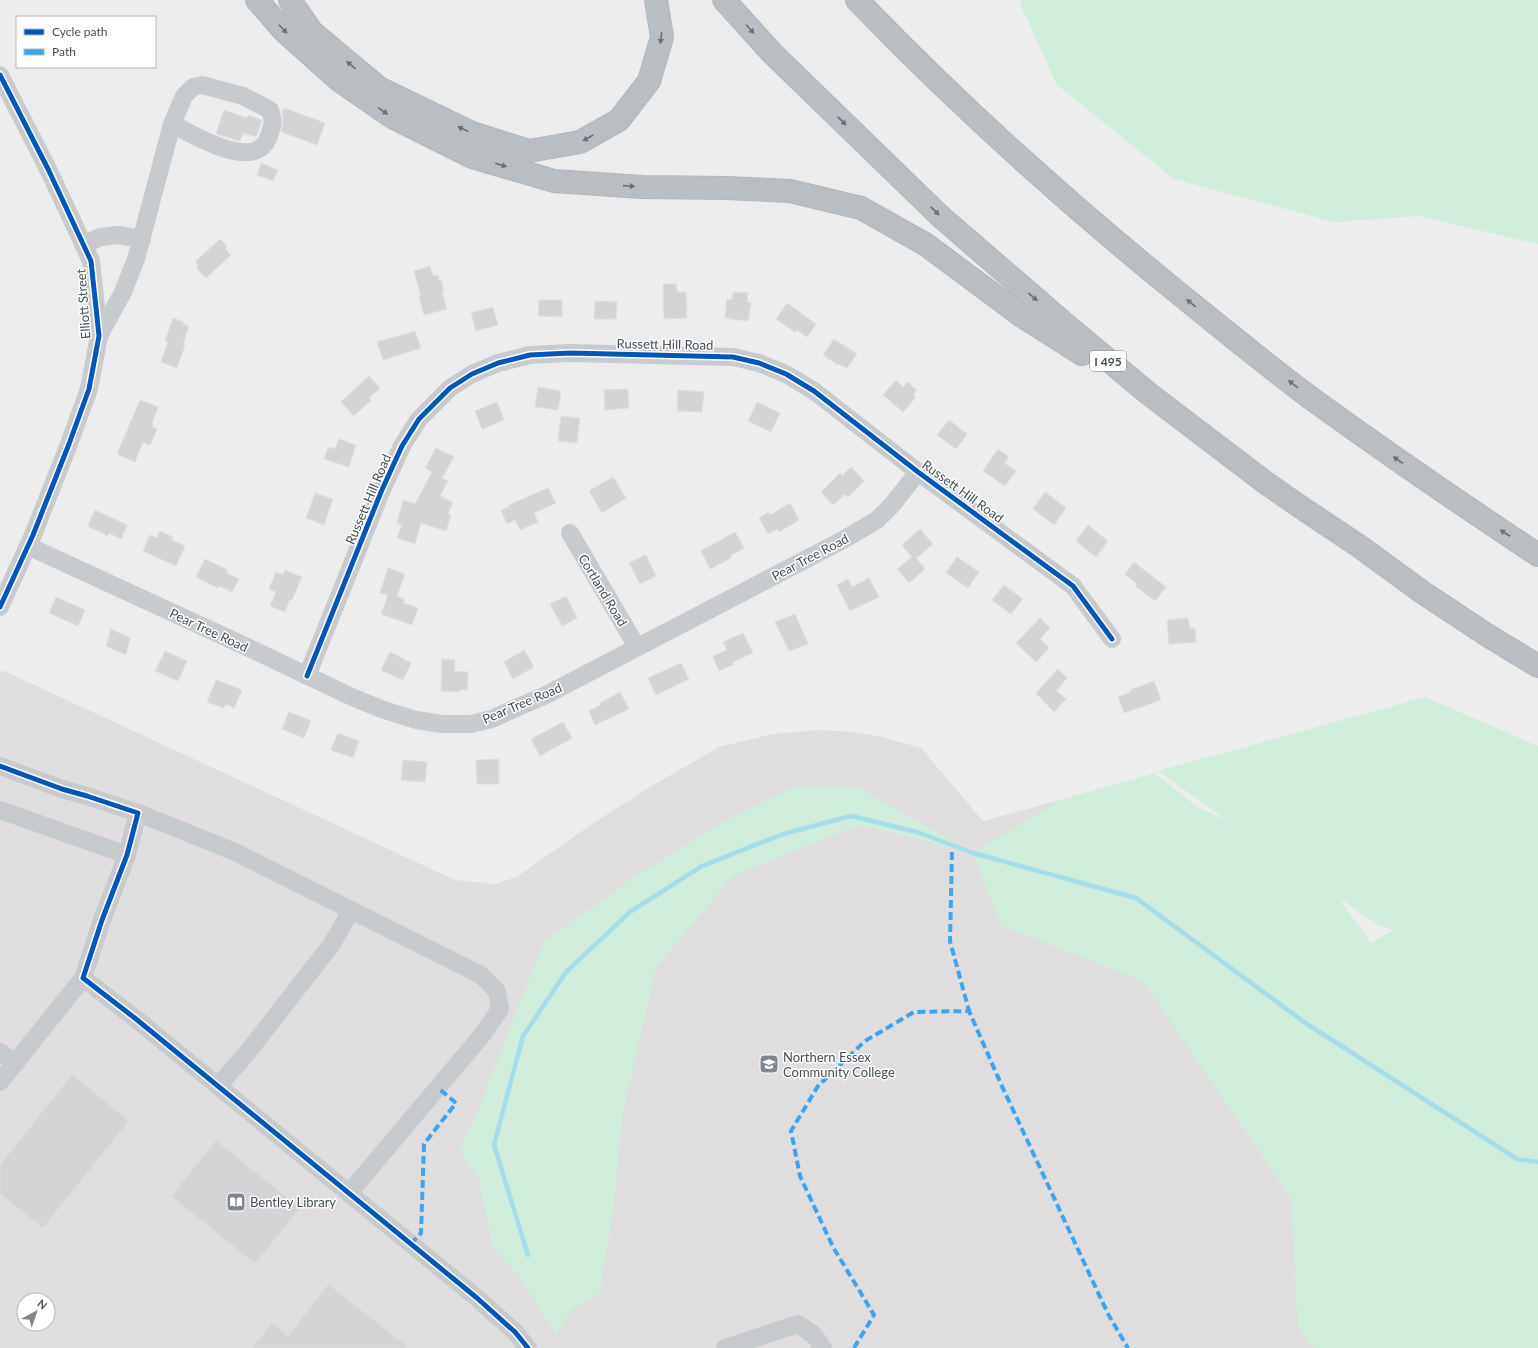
<svg xmlns="http://www.w3.org/2000/svg" width="1538" height="1348" font-family="Lato,sans-serif">
<style>
.education{fill:#dfddde;fill-rule:evenodd}
.green{fill:#d0ecda;fill-rule:evenodd}
.lines{fill:none;stroke-linecap:round;stroke-linejoin:round}
.stream{stroke:#a5ddea;stroke-width:4.5}
.building{fill:#d4d4d6;stroke:#dededf}
.highway-casing{stroke:#b1b6bc;stroke-width:24}
.minor{stroke:#c8cbcd;stroke-width:18}
.highway{stroke:#b9bec2;stroke-width:22}
.quiet{stroke:#3fa4ed;stroke-width:4;stroke-dasharray:8 4;stroke-linecap:butt}
.cycleway-casing{stroke:#fff;stroke-width:8}
.cycleway{stroke:#0057b8;stroke-width:5}
.oneway{fill:#677078}
.labels{text-anchor:middle;dominant-baseline:central;stroke-width:3;stroke-linejoin:round;paint-order:stroke}
.shield{fill:#fff;stroke:#7c848a;stroke-width:1}
.shield-label{font-size:12px;font-weight:bold;fill:#444f58}
.street-label{font-size:13px;fill:#444f58;stroke:#fff}
.poi-label{font-size:13px;fill:#444f58;stroke:#fff;text-anchor:start}
</style>
<rect width="100%" height="100%" fill="#edecec"/>
<path class="education" d="M2 670 455 880 496 884 518 876 589 826 645 790 719 747 773 734 818 730 856 732 882 737 921 748 983 821 1132 780 1454 1348H0V673ZM24 1300H48V1324H24Z"/>
<g class="green">
<polygon points="1020,0 1538,0 1538,244 1420,216 1334,222 1174,179 1057,85 1021,6"/>
<path d="M1425 697 1538 746V1348H1314L1298 1328 1291 1199 1143 981 1001 926 973 853 859 825 733 876 656 968 623 1112 613 1212 599 1294 572 1309 556 1335 520 1277 493 1248 478 1177 459 1151 475 1117 544 941 637 875 730 818 795 786H856L973 853 1060 800 1154 773 1199 808 1227 820 1158 771ZM1338 897 1375 923 1393 930 1371 943Z"/>
</g>
<g class="lines">
<polyline class="stream" points="528,1255 494,1145 523,1036 566,972 630,912 702,866 783,834 851,816 917,832 973,853 1136,898 1304,1022 1517,1159 1538,1162"/>
</g>
<g class="building">
<polygon points="284,108 325,123 317,145 281,132 283,123 282,114"/>
<polygon points="224,110 247,118 248,115 262,120 256,137 243,133 240,141 216,134"/>
<polygon points="261,163 278,170 273,181 257,175"/>
<polygon points="220,239 227,247 225,249 231,255 206,278 196,268 198,265 195,262"/>
<polygon points="430,266 433,276 438,275 439,280 441,280 444,291 442,292 447,309 424,315 419,297 421,296 414,271"/>
<polygon points="663,284 676,284 677,292 686,292 687,318 664,319"/>
<polygon points="733,292 748,293 747,302 751,303 748,321 725,318 727,299 732,300"/>
<polygon points="539,300 562,300 562,317 538,316"/>
<polygon points="595,301 617,302 616,319 594,319"/>
<polygon points="787,303 816,324 807,337 797,330 795,332 776,319"/>
<polygon points="493,307 498,325 476,331 471,313"/>
<polygon points="173,318 184,322 183,324 189,326 183,344 185,345 177,368 161,362 168,342 165,341"/>
<polygon points="415,331 421,348 383,360 377,342"/>
<polygon points="834,339 857,354 847,368 839,364 838,365 823,355"/>
<polygon points="369,376 380,388 369,398 371,400 354,416 341,402"/>
<polygon points="896,380 903,387 907,382 917,390 913,394 916,397 903,412 883,395"/>
<polygon points="538,387 561,391 558,410 535,407"/>
<polygon points="628,389 629,408 605,410 604,390"/>
<polygon points="678,390 704,392 702,412 677,411"/>
<polygon points="140,400 158,407 152,423 153,424 152,427 157,429 150,445 143,442 135,462 117,454"/>
<polygon points="497,402 504,420 482,429 475,411"/>
<polygon points="757,402 780,413 771,432 748,421"/>
<polygon points="561,416 580,418 577,443 558,441"/>
<polygon points="949,420 967,434 956,449 937,435"/>
<polygon points="339,439 356,445 349,467 324,459 328,447 335,449"/>
<polygon points="436,448 454,457 442,478 448,481 440,496 453,502 448,514 451,515 446,531 421,523 415,544 397,538 402,524 397,523 403,500 415,504 432,472 425,468"/>
<polygon points="998,449 1009,457 1004,463 1016,471 1005,486 983,471"/>
<polygon points="851,467 864,481 848,497 845,494 833,505 821,492 840,473 842,476"/>
<polygon points="613,477 626,498 602,513 589,491"/>
<polygon points="548,488 556,503 534,513 538,522 520,530 515,520 507,524 501,510 509,507 509,505"/>
<polygon points="1045,492 1066,508 1054,525 1033,509"/>
<polygon points="315,493 333,499 324,525 306,518"/>
<polygon points="790,503 799,520 779,532 777,529 768,534 759,518 769,512 770,515"/>
<polygon points="95,510 127,525 121,539 109,533 108,536 88,526"/>
<polygon points="1088,525 1108,541 1096,557 1076,541"/>
<polygon points="920,529 933,544 916,558 925,569 909,583 897,569 912,557 902,545"/>
<polygon points="160,531 173,537 172,540 185,546 176,566 143,551 150,535 157,538"/>
<polygon points="735,532 744,548 730,556 731,558 710,569 701,551"/>
<polygon points="646,555 656,576 640,584 629,563"/>
<polygon points="957,557 979,572 968,588 946,573"/>
<polygon points="205,559 228,570 226,573 239,579 232,592 219,586 218,588 196,577"/>
<polygon points="1134,562 1166,587 1155,601 1135,586 1137,584 1125,574"/>
<polygon points="388,568 405,574 397,596 404,599 403,603 418,608 412,625 381,614 388,595 380,593"/>
<polygon points="285,570 302,577 292,600 290,599 285,612 270,606 276,592 269,589 276,572 283,575"/>
<polygon points="869,578 879,597 850,611 837,585 848,579 852,587"/>
<polygon points="1004,585 1023,599 1011,614 992,600"/>
<polygon points="566,596 577,618 562,626 550,604"/>
<polygon points="56,597 85,610 78,626 49,613"/>
<polygon points="795,614 808,644 789,651 775,622"/>
<polygon points="1040,618 1050,628 1040,639 1049,648 1036,662 1016,643"/>
<polygon points="1188,618 1190,628 1195,629 1196,642 1169,644 1167,620"/>
<polygon points="111,629 130,638 126,655 106,646"/>
<polygon points="743,633 753,653 733,662 734,664 719,671 713,656 727,650 723,642"/>
<polygon points="524,650 534,667 513,679 504,662"/>
<polygon points="165,651 187,661 178,681 155,671"/>
<polygon points="390,652 411,663 403,680 381,670"/>
<polygon points="442,659 455,660 454,671 468,672 467,690 460,690 459,692 441,691"/>
<polygon points="681,663 689,679 656,695 648,678"/>
<polygon points="1058,669 1067,678 1056,691 1066,699 1054,712 1036,693"/>
<polygon points="216,680 242,690 234,708 226,704 224,708 207,702"/>
<polygon points="1154,681 1161,700 1124,713 1118,697 1131,692 1130,690"/>
<polygon points="620,692 629,709 595,725 589,711 601,705 600,703"/>
<polygon points="289,712 311,721 304,738 282,729"/>
<polygon points="563,722 572,738 540,756 531,739"/>
<polygon points="338,733 359,741 353,758 331,750"/>
<polygon points="499,759 499,784 477,784 476,760"/>
<polygon points="403,760 427,762 425,782 401,780"/>
<polygon points="72,1074 129,1121 43,1228 0,1194 0,1165"/>
<polygon points="216,1140 300,1208 255,1264 171,1196"/>
<polygon points="328,1284 410,1348 252,1348 272,1323 288,1336"/>
</g>
<g class="lines">
<g class="highway-casing">
<g id="highway">
<polyline points="257,0 284,31 340,81 392,117 472,157 554,181 642,187 727,188 790,191 861,208 925,244 1022,316 1082,354"/>
<polyline points="290,0 312,32 379,88 472,133 529,151 580,142 619,120 649,81 662,37 656,0"/>
<polyline points="724,0 773,54 940,216 1065,324 1149,394 1266,483 1305,510 1359,546 1422,592 1487,635 1538,666"/>
<path d="M857 0C957 104 1065 201 1177 292 1224 330 1271 369 1319 404 1391 456 1464 506 1538 555"/>
</g>
</g>
<g class="minor">
<polyline points="0,75 49,171 91,261 99,336 89,389 69,444 33,535 0,607"/>
<polyline points="83,244 101,237 118,235 142,239"/>
<path d="M99 336 123 292 136 259 172 124 184 96 193 87 202 85 243 96 270 110C274 122 273 124 269 136 256 174 194 135 172 124"/>
<polyline points="570,533 637,647"/>
<polyline points="28,546 247,647 354,698 384,710 416,720 442,724 471,724 492,719 516,708 546,695 843,540 877,520 892,505 918,472"/>
<polyline points="307,676 381,492 402,446 419,419 450,388 472,374 498,363 530,355 570,353 733,357 759,363 786,374 814,391 918,472 1073,586 1112,639"/>
<polyline points="0,766 62,789 87,796 138,813 127,855 102,920 83,978 136,1019 477,1298 515,1332 528,1348"/>
<polyline points="0,810 127,855"/>
<polyline points="138,813 235,852 481,975 497,991 500,1009 483,1034 349,1193"/>
<polyline points="0,1052 16,1063"/>
<polyline points="0,1082 83,978"/>
<polyline points="218,1086 247,1053 331,945 351,911"/>
<polyline points="725,1348 798,1324 814,1335 823,1348"/>
</g>
<use href="#highway" class="highway"/>
<g class="quiet">
<polyline points="952,852 950,941 969,1011"/>
<polyline points="411,1244 421,1233 424,1144 456,1103 438,1088"/>
<polyline points="854,1348 874,1315 833,1247 800,1176 791,1131 818,1086 865,1041 914,1012 969,1011 1001,1084 1108,1314 1128,1348"/>
</g>
<g class="cycleway-casing">
<g id="cycleway">
<polyline points="0,75 49,171 91,261 99,336 89,389 69,444 33,535 0,607"/>
<polyline points="307,676 381,492 402,446 419,419 450,388 472,374 498,363 530,355 570,353 733,357 759,363 786,374 814,391 918,472 1073,586 1112,639"/>
<polyline points="0,766 62,789 87,796 138,813 127,855 102,920 83,978 136,1019 477,1298 515,1332 528,1348"/>
</g>
</g>
<use href="#cycleway" class="cycleway"/>
</g>
<defs><path id="oneway-solid" d="M-6-.8H1V-3.2L6.5 0L1 3.2V.8H-6Z"/></defs>
<g class="oneway">
<use href="#oneway-solid" transform="translate(283 29) rotate(46)"/>
<use href="#oneway-solid" transform="translate(750 29) rotate(48)"/>
<use href="#oneway-solid" transform="translate(661 38) rotate(96)"/>
<use href="#oneway-solid" transform="translate(351 65) rotate(-140)"/>
<use href="#oneway-solid" transform="translate(383 111) rotate(35)"/>
<use href="#oneway-solid" transform="translate(842 121) rotate(44)"/>
<use href="#oneway-solid" transform="translate(463 129) rotate(-154)"/>
<use href="#oneway-solid" transform="translate(588 138) rotate(150)"/>
<use href="#oneway-solid" transform="translate(501 165) rotate(16)"/>
<use href="#oneway-solid" transform="translate(629 186) rotate(4)"/>
<use href="#oneway-solid" transform="translate(935 211) rotate(44)"/>
<use href="#oneway-solid" transform="translate(1033 297) rotate(41)"/>
<use href="#oneway-solid" transform="translate(1191 303) rotate(-141)"/>
<use href="#oneway-solid" transform="translate(1293 384) rotate(-142)"/>
<use href="#oneway-solid" transform="translate(1398 460) rotate(-145)"/>
<use href="#oneway-solid" transform="translate(1505 533) rotate(-147)"/>
</g>
<defs>
<g id="university-square" transform="scale(1)"><rect x="-9" y="-9" width="18" height="18" rx="4" fill="#7f868c" stroke="#fff"/><path d="M0-5L7-2L0 1L-7-2ZM-4 1L0 2.5L4 1V4Q0 6-4 4Z" fill="#fff"/></g>
<g id="library-square" transform="scale(1)"><rect x="-9" y="-9" width="18" height="18" rx="4" fill="#7f868c" stroke="#fff"/><path d="M-6-4Q-3-5.5-.7-3.5V5Q-3 3-6 4ZM6-4Q3-5.5 .7-3.5V5Q3 3 6 4Z" fill="#fff"/></g>
</defs>
<g fill-rule="evenodd">
<use href="#university-square" x="769" y="1064"/>
<use href="#library-square" x="236" y="1202"/>
</g>
<g class="labels">
<rect class="shield" x="1090" y="351" width="36" height="20" rx="3"/>
<g class="shield-label">
<text x="1108" y="361">I 495</text>
</g>
<g class="street-label">
<text transform="translate(83 304) rotate(-94)">Elliott Street</text>
<text transform="translate(665 344) rotate(1)">Russett Hill Road</text>
<text transform="translate(963 491) rotate(36)">Russett Hill Road</text>
<text transform="translate(368 499) rotate(-67)">Russett Hill Road</text>
<text transform="translate(810 557) rotate(-28)">Pear Tree Road</text>
<text transform="translate(603 590) rotate(59)">Cortland Road</text>
<text transform="translate(209 630) rotate(25)">Pear Tree Road</text>
<text transform="translate(522 703) rotate(-23)">Pear Tree Road</text>
</g>
<g class="poi-label">
<text x="783" y="1057">Northern Essex<tspan x="783" dy="15">Community College</tspan></text>
<text x="250" y="1202">Bentley Library</text>
</g>
</g>
<rect x="16" y="16" width="140" height="52" fill="#ffffff" stroke="#b4b9bc"/>
<rect x="24" y="29" width="20" height="6" fill="#0057b8" stroke="#b4b9bc"/>
<text x="52" y="36" font-size="12" fill="#444f58">Cycle path</text>
<rect x="24" y="49" width="20" height="6" fill="#3fa4ed" stroke="#b4b9bc"/>
<text x="52" y="56" font-size="12" fill="#444f58">Path</text>
<g transform="translate(36 1312) rotate(40)"><circle r="19" fill="#ffffff" stroke="#b4b9bc"/>
<path d="M0-3L7 15L0 10L-7 15Z" fill="#7f868c"/>
<text y="-6" font-size="11" font-weight="bold" text-anchor="middle" fill="#444f58">N</text>
</g>
</svg>
